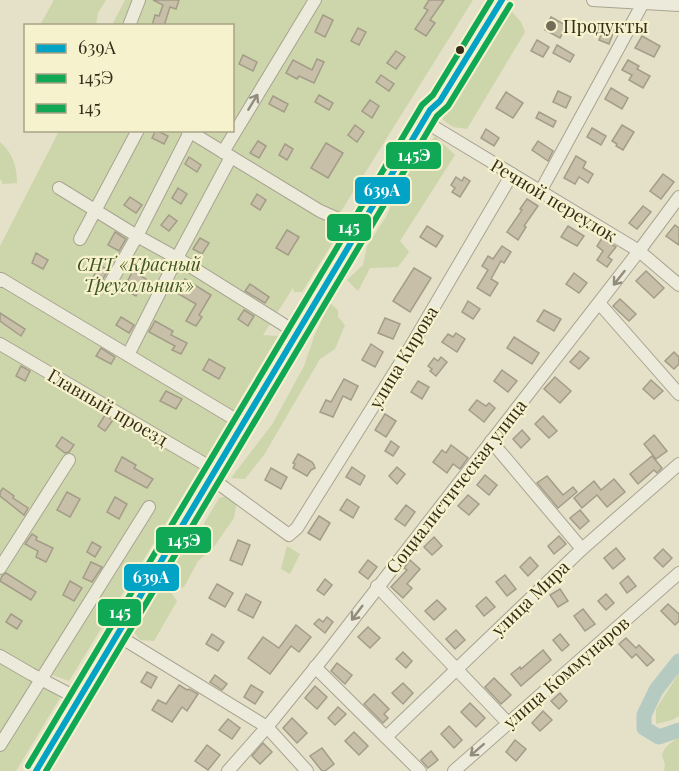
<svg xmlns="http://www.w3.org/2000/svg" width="679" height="771" font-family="'Playfair Display',serif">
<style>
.green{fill:#cdd6aa}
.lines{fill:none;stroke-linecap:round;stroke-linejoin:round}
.river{stroke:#b5cac0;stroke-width:15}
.building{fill:#c8bfa9;stroke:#a39c88;stroke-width:1.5}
.minor-casing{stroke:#a9a492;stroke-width:14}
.highway-casing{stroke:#8e8a79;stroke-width:18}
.minor{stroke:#eceadb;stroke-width:12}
.highway{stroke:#d7d1ba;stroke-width:16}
.bus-1-casing{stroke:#f6f2cd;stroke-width:10}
.bus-2-casing{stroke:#f6f2cd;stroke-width:10}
.bus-3-casing{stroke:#f6f2cd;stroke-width:10}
.bus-1{stroke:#03a3c5;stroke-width:6}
.bus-2{stroke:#10a855;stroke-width:6}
.bus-3{stroke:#10a855;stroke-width:6}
.oneway{stroke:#918c7b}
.poi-dot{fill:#736c58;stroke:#f6f2cd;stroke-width:2}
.bus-dot{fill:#362d1b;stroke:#f6f2cd;stroke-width:2}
.labels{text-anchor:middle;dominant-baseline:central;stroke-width:4.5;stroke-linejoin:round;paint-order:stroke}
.poi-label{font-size:18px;fill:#362d1b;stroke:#f6f2cd;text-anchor:start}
.street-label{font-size:18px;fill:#362d1b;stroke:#f6f2cd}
.park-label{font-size:18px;font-style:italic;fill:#3e5321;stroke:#f6f2cd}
.line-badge{stroke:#f6f2cd;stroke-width:2}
.badge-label{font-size:16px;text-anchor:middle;font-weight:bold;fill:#fff}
</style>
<rect width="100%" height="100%" fill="#e4e1c8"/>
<g class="green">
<polygon points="54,0 106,0 98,13 96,25 40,25"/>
<polygon points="125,0 473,0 330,229 338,234 302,292 294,292 293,288 263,335 278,336 198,471 69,681 52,675 43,688 56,690 60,698 16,771 0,771 0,246 59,131 232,130 232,26 112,25"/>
<polygon points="512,12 521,22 525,32 467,129 453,127 443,120 443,107 500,14"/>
<polygon points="435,136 455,155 400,241 409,252 398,267 370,268 358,291 347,280 363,265 367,246 386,217 405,173"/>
<path d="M0 142C13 153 17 167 17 183L3 184 0 179Z"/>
<polygon points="330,303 338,310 338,317 345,325 335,349 320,359 264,455 245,479 231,478 273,423 304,366 315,334"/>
<polygon points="226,496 237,501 234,518 213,548 198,561 184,587 170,591 177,601 154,641 140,640 131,629 176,555 199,532 219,498"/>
<polygon points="287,546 300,554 290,574 281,569"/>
<polygon points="679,673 679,716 672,720 656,724 656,709"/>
<path d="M679 724V771H664L665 765 662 755C666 744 671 744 679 736Z"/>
</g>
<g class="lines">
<polyline class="river" points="679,661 656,690 644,715 644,728 659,737 679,730"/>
</g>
<g class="building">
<polygon points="153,0 179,0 176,9 170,7 164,26 152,26 155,15 159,16 163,5"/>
<polygon points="429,0 444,0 430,20 435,23 426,36 415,29 428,10 424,8"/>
<polygon points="323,15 333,20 325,37 315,32"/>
<polygon points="551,17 567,26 560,38 545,30"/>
<polygon points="606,23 616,26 609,44 599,40"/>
<polygon points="358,28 366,32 359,45 351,41"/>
<polygon points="642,36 660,46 654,57 635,48"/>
<polygon points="537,40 549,47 543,57 531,51"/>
<polygon points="557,45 574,55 570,62 553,53"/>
<polygon points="396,51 405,57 396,69 387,63"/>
<polygon points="243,55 257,62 253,71 239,64"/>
<polygon points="317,59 324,62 314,83 299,76 297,79 286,73 293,60 312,70"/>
<polygon points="628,60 639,66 637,69 650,76 643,88 629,80 632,75 622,70"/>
<polygon points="381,75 394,84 389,91 376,82"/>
<polygon points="611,88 628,98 622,109 605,99"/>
<polygon points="558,91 571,97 566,108 553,102"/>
<polygon points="506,92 523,103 513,118 496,108"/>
<polygon points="319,95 333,103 329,110 315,102"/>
<polygon points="273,96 288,104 284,112 269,104"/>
<polygon points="370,100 379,106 372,118 362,111"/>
<polygon points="539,112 556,121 553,127 536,118"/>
<polygon points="355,125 364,132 357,142 348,135"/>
<polygon points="622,125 634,132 623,150 616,146 617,144 612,141"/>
<polygon points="592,128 606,136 601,145 587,137"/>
<polygon points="486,129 499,138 494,146 481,138"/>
<polygon points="156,130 168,136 164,144 152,138"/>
<polygon points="258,141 266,146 259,158 250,153"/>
<polygon points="538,141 553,151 548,161 532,150"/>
<polygon points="326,143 343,153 328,178 311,168"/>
<polygon points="285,144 293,149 287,160 279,155"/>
<polygon points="576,156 586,162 583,168 593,174 588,183 579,177 575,184 564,178"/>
<polygon points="189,157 201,165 197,172 185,164"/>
<polygon points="663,174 674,182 661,199 650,191"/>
<polygon points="456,177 462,181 464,177 470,181 460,197 452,192 455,188 451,185"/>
<polygon points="178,188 187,194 181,204 172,198"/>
<polygon points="257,194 266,200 260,210 251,204"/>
<polygon points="130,197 142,205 136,213 124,205"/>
<polygon points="527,199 538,206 524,226 526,227 518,240 507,232 522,210 520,209"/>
<polygon points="643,206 651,212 637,229 629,223"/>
<polygon points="169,215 177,221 169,231 161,225"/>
<polygon points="675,225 679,228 679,245 666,236"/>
<polygon points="427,226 443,236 436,247 420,237"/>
<polygon points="568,226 584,236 577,246 561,237"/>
<polygon points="287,230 299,237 288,255 276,248"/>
<polygon points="115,232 126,239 119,251 108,245"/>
<polygon points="200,238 209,243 202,254 193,249"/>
<polygon points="602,238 616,247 608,257 612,260 607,267 597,260 603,251 597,246"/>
<polygon points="502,246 511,252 504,263 501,261 491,279 498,283 490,296 477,288 488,270 482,266 488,256 493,259"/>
<polygon points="36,253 48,260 43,269 32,263"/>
<polygon points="100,265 108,270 100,284 92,279"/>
<polygon points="414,268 431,278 410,312 393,301"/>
<polygon points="133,271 146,279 136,296 123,289"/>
<polygon points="646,271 664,288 654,298 636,281"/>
<polygon points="574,273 587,283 579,293 566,284"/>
<polygon points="185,279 211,295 199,315 202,317 196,326 186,321 196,304 177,293"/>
<polygon points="250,284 269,297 265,303 245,291"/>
<polygon points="620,299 636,314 629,321 613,306"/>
<polygon points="468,301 480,309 473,319 462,312"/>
<polygon points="244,310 254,316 248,326 238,319"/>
<polygon points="544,310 561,319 554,331 537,321"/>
<polygon points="0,313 25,329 21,336 0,321"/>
<polygon points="121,317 134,325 129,333 116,325"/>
<polygon points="385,318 400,324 393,339 378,333"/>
<polygon points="155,321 173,331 171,335 187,343 181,354 172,350 175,346 149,332"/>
<polygon points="456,333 465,339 457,352 442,342 448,334 453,337"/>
<polygon points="514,337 539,353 532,364 507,348"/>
<polygon points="371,344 383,352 375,367 362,360"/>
<polygon points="101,348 115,357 111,364 96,356"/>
<polygon points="580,351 589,358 579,369 570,362"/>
<polygon points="674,352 679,357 679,364 674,369 665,361"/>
<polygon points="441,357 447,362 436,376 430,371 432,369 428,366 434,358 438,361"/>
<polygon points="209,359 225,368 219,379 203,370"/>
<polygon points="21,366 30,371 25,381 16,376"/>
<polygon points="502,370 517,381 508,392 494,381"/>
<polygon points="555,377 571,391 560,403 544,389"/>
<polygon points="344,379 358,386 351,400 343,396 333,417 320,412 326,400 331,402"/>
<polygon points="651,380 663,391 654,399 643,389"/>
<polygon points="418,381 429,387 422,399 411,392"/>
<polygon points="166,391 182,399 176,409 160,401"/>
<polygon points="477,400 486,406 489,403 495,408 484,422 469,410"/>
<polygon points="385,414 396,421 386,437 375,430"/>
<polygon points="105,415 113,420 105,431 98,426"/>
<polygon points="543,416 557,431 549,438 535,424"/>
<polygon points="522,430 530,439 521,448 513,439"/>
<polygon points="654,435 667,451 656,459 644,444"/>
<polygon points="62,437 74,445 69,452 65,453 56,446"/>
<polygon points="391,441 399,447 393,456 385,451"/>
<polygon points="451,445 468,458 460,469 453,464 447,473 433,462 442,450 446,453"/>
<polygon points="298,454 312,462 314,465 315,468 311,470 307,476 293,468 295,464 293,463"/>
<polygon points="652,456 662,468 657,473 654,470 638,484 630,474"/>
<polygon points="122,457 136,465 134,468 153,479 147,488 115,471"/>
<polygon points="352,467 365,476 360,485 346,477"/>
<polygon points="397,467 405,474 397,484 389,476"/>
<polygon points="271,468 287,477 281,489 265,480"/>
<polygon points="485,475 497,485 489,495 477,485"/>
<polygon points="547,476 563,495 573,487 577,492 558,508 537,483"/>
<polygon points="614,479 625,492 607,507 597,495 582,508 574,498 594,481 601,490"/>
<polygon points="3,488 14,496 13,498 28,508 24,515 0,496 0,492"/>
<polygon points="67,492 80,499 70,517 57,510"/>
<polygon points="468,495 479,504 469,515 458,506"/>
<polygon points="115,497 127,504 119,519 107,512"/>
<polygon points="347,499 359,507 353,518 340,510"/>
<polygon points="406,505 415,512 405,526 395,519"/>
<polygon points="580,510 589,521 580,529 570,518"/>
<polygon points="319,516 330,523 320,540 308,533"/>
<polygon points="32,534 37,537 36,540 53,548 46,562 36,557 38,551 25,544"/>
<polygon points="559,536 566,544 554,554 548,546"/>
<polygon points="434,537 442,546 432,555 424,547"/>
<polygon points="238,540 250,545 242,565 230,560"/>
<polygon points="92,542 101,547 95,557 87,552"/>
<polygon points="616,548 625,559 613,569 604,558"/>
<polygon points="663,549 672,558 663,567 654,558"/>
<polygon points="530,557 538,566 528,576 520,567"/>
<polygon points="368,560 377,567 368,579 359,572"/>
<polygon points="410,560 420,569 407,584 412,588 403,598 391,587 407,570 404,568"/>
<polygon points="91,562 102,567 92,582 83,578"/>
<polygon points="6,573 36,592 31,600 0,581 2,576"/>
<polygon points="505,575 516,589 507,596 496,582"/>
<polygon points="628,576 636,586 627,593 620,583"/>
<polygon points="325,579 332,585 324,595 317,590"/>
<polygon points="70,581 82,588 74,601 63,595"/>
<polygon points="217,584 233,593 225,607 209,598"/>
<polygon points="560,589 568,601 558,607 550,595"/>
<polygon points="246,594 261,602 253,618 238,610"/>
<polygon points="606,594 614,603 606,610 598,601"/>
<polygon points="486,597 495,607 484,616 476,606"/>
<polygon points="437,600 446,609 434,620 425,611"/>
<polygon points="668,604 679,614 679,621 675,625 661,611"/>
<polygon points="583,609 595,624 585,631 574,616"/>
<polygon points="11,614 22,621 17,629 6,622"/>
<polygon points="327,617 333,622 325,633 314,624 319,619 323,622"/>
<polygon points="296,625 311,637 299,652 291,646 270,674 248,658 263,637 279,648"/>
<polygon points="368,627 380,638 370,648 358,637"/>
<polygon points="456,630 465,640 455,649 446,639"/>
<polygon points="212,634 224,642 218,651 206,644"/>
<polygon points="560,634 569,645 562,651 553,640"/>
<polygon points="626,638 636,648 639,645 654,660 647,666 636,654 632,658 619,644"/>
<polygon points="543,650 551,660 521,686 511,674 520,667 521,669"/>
<polygon points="403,652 412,661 406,668 396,659"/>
<polygon points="337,663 352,675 345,684 331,671"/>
<polygon points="147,672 157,677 151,688 141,682"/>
<polygon points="215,675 227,684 222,690 210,682"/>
<polygon points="494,678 511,695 501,704 485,687"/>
<polygon points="403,683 413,693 403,704 392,693"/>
<polygon points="179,685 187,690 189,689 198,694 187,711 182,707 172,722 152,710 158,700 166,704"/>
<polygon points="251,685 263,692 255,704 244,697"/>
<polygon points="315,686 327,697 317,709 305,698"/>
<polygon points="560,693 567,701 559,709 551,701"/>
<polygon points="374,694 389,709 384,714 388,718 383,723 364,704"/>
<polygon points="470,703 485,718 476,727 461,712"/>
<polygon points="338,707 346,714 335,725 328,718"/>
<polygon points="543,711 552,720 540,731 532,723"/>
<polygon points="292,718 307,733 297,743 283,728"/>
<polygon points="228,719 240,728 232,739 219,730"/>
<polygon points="449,726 462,740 454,748 441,734"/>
<polygon points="354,732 368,746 359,755 345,741"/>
<polygon points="515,740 526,749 516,761 506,752"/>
<polygon points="263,743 272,752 260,764 252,756"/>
<polygon points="207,745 220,755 208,770 195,761"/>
<polygon points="322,748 334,764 325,771 322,771 310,756"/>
<polygon points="431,751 438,760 428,768 421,760"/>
</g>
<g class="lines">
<g class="minor-casing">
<g id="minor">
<polyline points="593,0 679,5"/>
<polyline points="129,26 139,0"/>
<polyline points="424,121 639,251 679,285"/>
<polyline points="187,130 320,211 359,228"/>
<polyline points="223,152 315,0"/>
<polyline points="59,188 137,236 177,258 297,333"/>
<polyline points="540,192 643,3"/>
<polyline points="80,239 138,130"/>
<polyline points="0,281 1,279 243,424"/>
<polyline points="108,287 137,236 190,132"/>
<polyline points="599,303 679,394"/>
<polyline points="0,344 215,470"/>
<polyline points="128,355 177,258 231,157"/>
<polyline points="491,441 582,549"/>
<polyline points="211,478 289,535 297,528 411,346 512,174"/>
<polyline points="0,568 69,460"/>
<polyline points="377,586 508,723"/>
<polyline points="117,635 267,727 307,771"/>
<polyline points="0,656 31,674 79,699"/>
<polyline points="315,667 420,771"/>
<polyline points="386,737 582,549 679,464"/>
<polyline points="0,745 149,507"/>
<polyline points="228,771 267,727 327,653 639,251 679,197"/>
<polyline points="454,771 679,573"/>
</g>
</g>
<g class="highway-casing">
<polyline id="highway" points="36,771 430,110 440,101 502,0"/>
</g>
<use href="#minor" class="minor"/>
<use href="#highway" class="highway"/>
<g class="bus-1-casing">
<polyline id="bus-1" points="36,771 430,110 440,101 502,0"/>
</g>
<g class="bus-2-casing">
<polyline id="bus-2" points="46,771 437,116 448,106 510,5"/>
</g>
<g class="bus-3-casing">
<polyline id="bus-3" points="28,766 422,105 433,95 491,0"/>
</g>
<use href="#bus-1" class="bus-1"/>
<use href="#bus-2" class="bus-2"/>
<use href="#bus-3" class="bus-3"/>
</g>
<defs><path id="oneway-shaft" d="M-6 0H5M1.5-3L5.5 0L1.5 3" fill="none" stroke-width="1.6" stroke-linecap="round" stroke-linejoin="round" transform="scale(1.5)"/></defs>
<g class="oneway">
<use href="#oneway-shaft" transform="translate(253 102) rotate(-59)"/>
<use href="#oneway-shaft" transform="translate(619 278) rotate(128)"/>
<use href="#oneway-shaft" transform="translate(357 613) rotate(127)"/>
<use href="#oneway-shaft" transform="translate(477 750) rotate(139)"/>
</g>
<circle class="poi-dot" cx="551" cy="26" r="6"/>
<circle class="bus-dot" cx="460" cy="50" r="5"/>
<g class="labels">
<g class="poi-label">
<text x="563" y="26">Продукты</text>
</g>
<g class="street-label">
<text transform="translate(554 200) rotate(31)">Речной переулок</text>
<text transform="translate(403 357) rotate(-59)">улица Кирова</text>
<text transform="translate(108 407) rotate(30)">Главный проезд</text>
<text transform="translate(456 486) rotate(-52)">Социалистическая улица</text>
<text transform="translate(530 598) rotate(-44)">улица Мира</text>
<text transform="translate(566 672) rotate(-41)">улица Коммунаров</text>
</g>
<g class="park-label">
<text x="139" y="264">СНТ «Красный<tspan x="139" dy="21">Треугольник»</tspan></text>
</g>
</g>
<g class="line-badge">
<rect x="385" y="141" width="57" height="29" rx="6" fill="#10a855"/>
<rect x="354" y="176" width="57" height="29" rx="6" fill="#03a3c5"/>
<rect x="326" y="213" width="46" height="29" rx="6" fill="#10a855"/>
<rect x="155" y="526" width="57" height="28" rx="6" fill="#10a855"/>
<rect x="123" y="563" width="57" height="29" rx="6" fill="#03a3c5"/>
<rect x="97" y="598" width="45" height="29" rx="6" fill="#10a855"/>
</g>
<g class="badge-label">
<text x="414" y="161">145Э</text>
<text x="382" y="196">639А</text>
<text x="349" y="233">145</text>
<text x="184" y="546">145Э</text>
<text x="151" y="583">639А</text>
<text x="120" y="618">145</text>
</g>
<rect x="24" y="24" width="210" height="108" fill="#f6f2cd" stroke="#a9a386" stroke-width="1.5"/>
<rect x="36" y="44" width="30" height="9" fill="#03a3c5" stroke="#a9a386" stroke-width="1.5"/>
<text x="78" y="54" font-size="18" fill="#362d1b">639А</text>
<rect x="36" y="74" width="30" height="9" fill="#10a855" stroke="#a9a386" stroke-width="1.5"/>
<text x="78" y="84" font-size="18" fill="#362d1b">145Э</text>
<rect x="36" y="104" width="30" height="9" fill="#10a855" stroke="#a9a386" stroke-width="1.5"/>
<text x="78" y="114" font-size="18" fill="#362d1b">145</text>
</svg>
